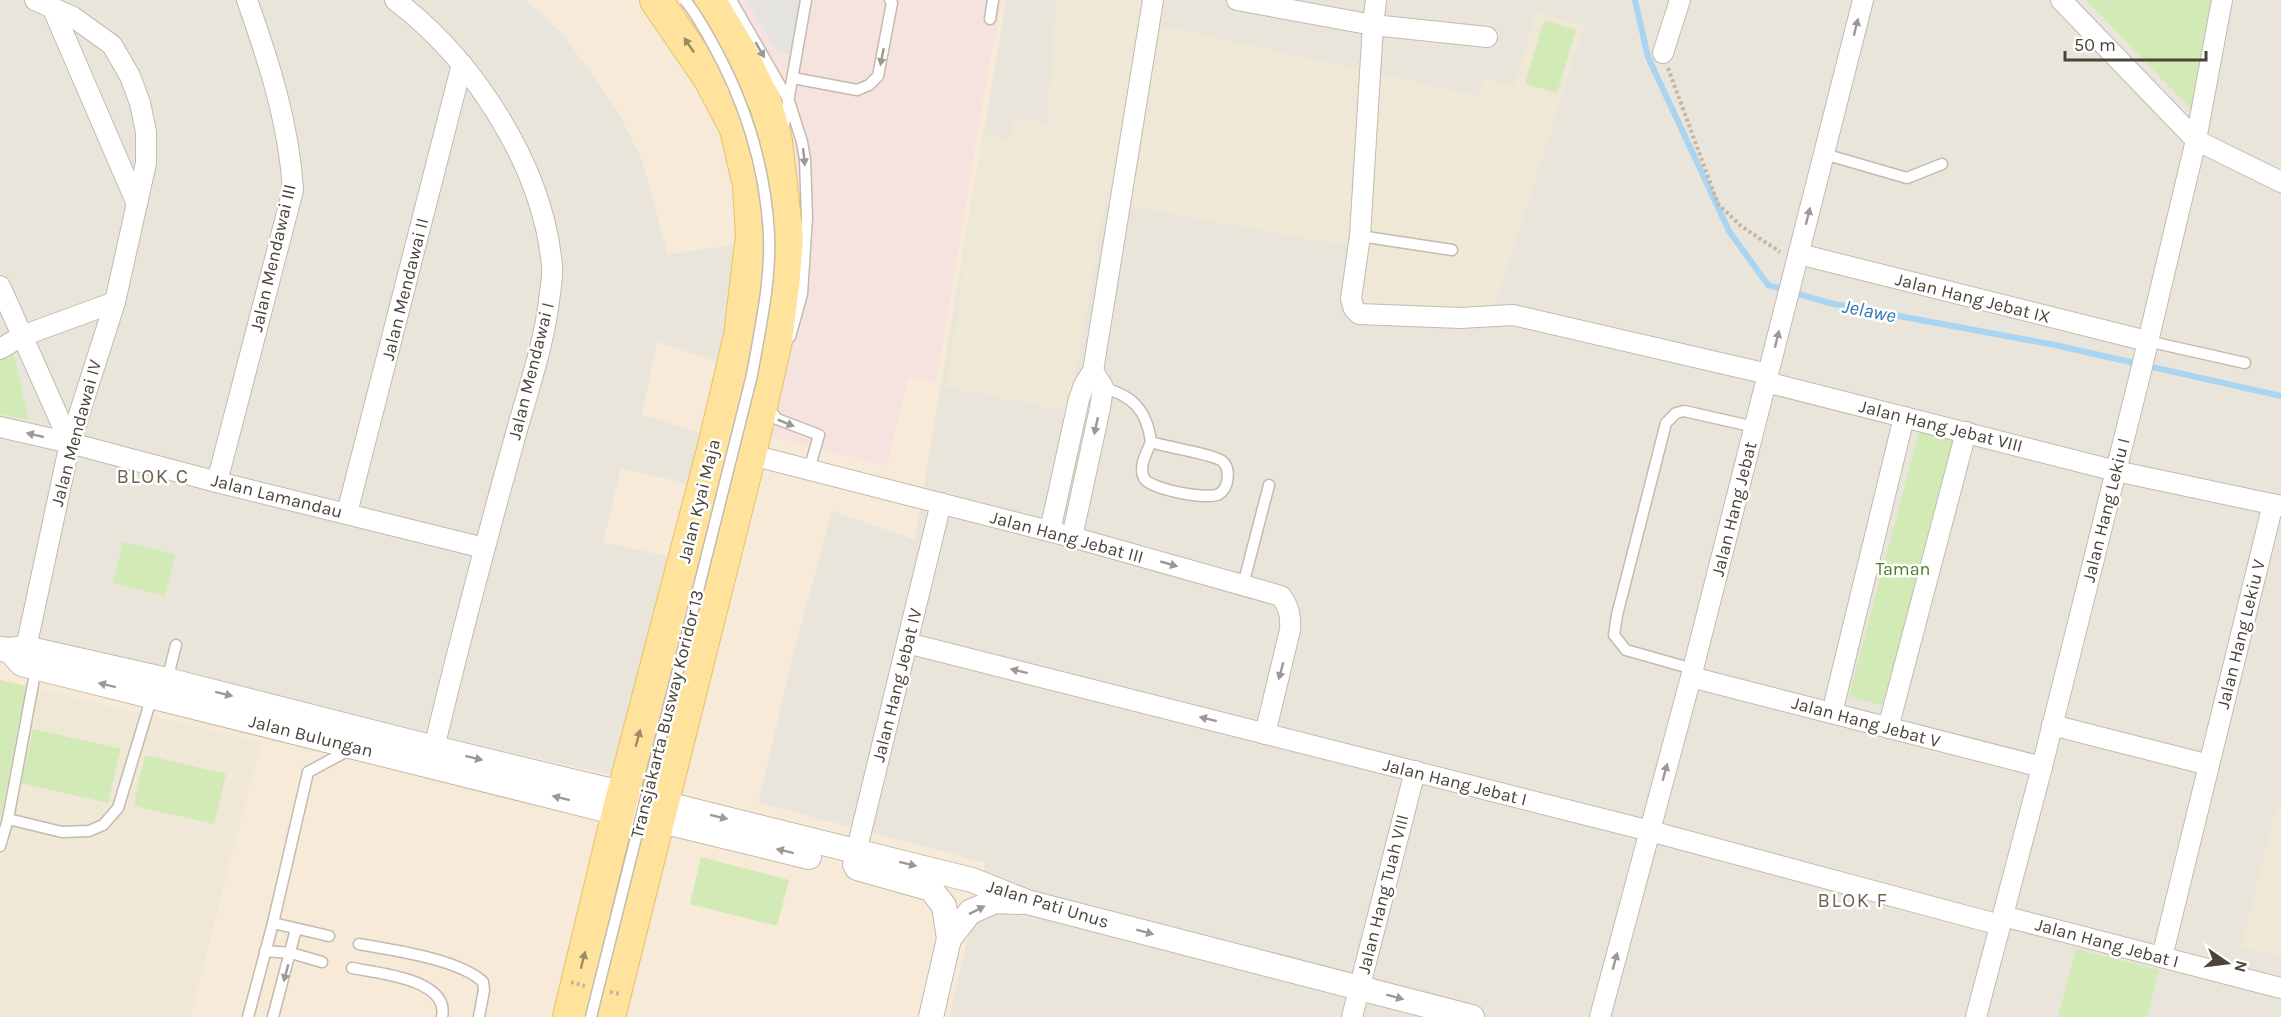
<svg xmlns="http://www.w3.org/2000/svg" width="2281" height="1017" font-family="Karla,sans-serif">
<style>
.residential{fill:#eae5da}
.commercial{fill:#f7ead8}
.education{fill:#efe8d6}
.medical{fill:#f6e3e0}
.green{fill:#d2eab5}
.parking{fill:#e5e3e0}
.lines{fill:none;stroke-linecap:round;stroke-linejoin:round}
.stream{stroke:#a9d4f2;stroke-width:6}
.service-casing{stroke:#c2bbae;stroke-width:13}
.minor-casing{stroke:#c2bbae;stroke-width:22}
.tertiary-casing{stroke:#c2bbae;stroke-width:26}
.primary-casing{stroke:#e6c16a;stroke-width:34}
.path{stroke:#c4b79f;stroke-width:4;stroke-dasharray:3 3;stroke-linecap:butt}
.service{stroke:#fff;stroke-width:10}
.minor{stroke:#fff;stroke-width:20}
.tertiary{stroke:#fff;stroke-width:24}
.primary{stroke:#ffe39c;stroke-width:32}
.service-bridge-casing{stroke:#c2bbae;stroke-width:13;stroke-linecap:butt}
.path-bridge{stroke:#c4b79f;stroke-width:4;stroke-dasharray:3 3;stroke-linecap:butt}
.service-bridge{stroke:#fff;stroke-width:10}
.oneway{fill:#9c9892}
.oneway2{fill:#9c8c66}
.labels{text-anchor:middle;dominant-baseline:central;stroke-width:5;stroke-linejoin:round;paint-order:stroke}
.street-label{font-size:18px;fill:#4b4439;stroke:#fff}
.park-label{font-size:18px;fill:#4a7f2a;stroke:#fff}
.water-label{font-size:20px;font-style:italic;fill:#2e7ab2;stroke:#fff}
.neighbourhood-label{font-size:20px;letter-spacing:1.5px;fill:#6e6250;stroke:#fff}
</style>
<rect width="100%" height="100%" fill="#f6f3ec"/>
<g class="residential">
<polygon points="0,0 527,0 567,39 618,111 642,159 668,254 733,244 734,304 717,363 657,343 642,415 702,433 690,484 603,542 678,558 616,776 379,724 0,652"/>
<polygon points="1006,0 2281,0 2281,1017 949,1017 985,863 758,803 795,646 832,510 914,539"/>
</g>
<polygon class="commercial" points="527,0 1006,0 915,539 832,511 795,646 758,803 985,863 949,1017 0,1017 0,652 379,724 616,776 677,558 603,542 621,468 689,484 702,433 642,415 657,342 717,362 734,304 733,245 668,254 642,159 618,111 567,39"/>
<g class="education">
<polygon points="1056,0 1146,0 1144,22 1479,96 1483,80 1514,86 1536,13 1584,26 1494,309 1357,308 1364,249 1105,202 1069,411 946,387 983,134 1010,140 1014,117 1047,124"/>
<polygon points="26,686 261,742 190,1017 0,1017 0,821"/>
<polygon points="2277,804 2281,805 2281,957 2241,947"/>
</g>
<polygon class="medical" points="719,0 1002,0 983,98 936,383 908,378 887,466 764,435 800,243"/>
<g class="green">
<polygon points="2086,0 2214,0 2193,111"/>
<polygon points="1544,20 1576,30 1557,93 1525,84"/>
<polygon points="12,348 29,420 0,414 0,356"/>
<polygon points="1919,432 1957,442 1888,707 1849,696"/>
<polygon points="123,542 175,554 165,596 113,583"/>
<polygon points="0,680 26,686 0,821"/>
<polygon points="33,729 121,749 108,803 21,783"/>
<polygon points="145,755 226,774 214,824 134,806"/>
<polygon points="701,857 789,880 777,926 690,904"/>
<polygon points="2076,949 2159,970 2147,1017 2058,1017"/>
</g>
<polygon class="parking" points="747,0 809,0 802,62 773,46"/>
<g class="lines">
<polyline class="stream" points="1635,0 1648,57 1729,231 1768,285 1829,303 2055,345 2281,396"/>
<g class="service-casing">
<g id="service">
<polyline points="731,0 789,101 802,142 805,159 807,218 802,294 790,337"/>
<polyline points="990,19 993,0"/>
<polyline points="793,78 857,90 869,85 878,76 892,3 890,0"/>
<polyline points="747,152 776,141 783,131 806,0"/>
<polyline points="1824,154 1907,178 1942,164"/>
<polyline points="1360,236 1452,250"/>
<polyline points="2147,341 2245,363"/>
<path d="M1099 387C1132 394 1147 410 1151 442 1166 447 1213 454 1222 461 1231 468 1229 488 1219 494 1208 500 1151 490 1144 478 1138 467 1147 452 1151 442"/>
<polyline points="771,404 771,411 777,419 819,435 809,470"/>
<polyline points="1243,585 1269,485"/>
<polyline points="1693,669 1626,650 1614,635 1617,615 1666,423 1676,413 1684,411 1755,427"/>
<polyline points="167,680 176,645"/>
<polyline points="8,819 62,832 89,831 103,825 118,808 152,696"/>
<polyline points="0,846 8,819 36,668"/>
<polyline points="273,923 329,936"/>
<path d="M359 944C392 950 459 959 483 982L484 990 479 1017"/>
<polyline points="265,951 291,953 322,962"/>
<path d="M352 968C377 973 450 979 442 1017"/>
<polyline points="248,1017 273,923 308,772 351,749"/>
<polyline points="273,1017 296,929"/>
</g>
</g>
<g class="minor-casing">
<g id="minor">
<path d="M395 0C474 60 543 166 552 266 553 274 551 284 550 293 545 342 528 390 515 437 486 541 459 644 434 748"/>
<polyline points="1237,0 1373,25 1487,37"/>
<polyline points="1376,0 1373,25 1360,236 1351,299 1354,309 1359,314 1460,318 1513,315 1768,374"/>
<polyline points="2061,0 2196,140 2281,182"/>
<polyline points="52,7 137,204"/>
<polyline points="1663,53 1680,0"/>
<polyline points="1799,254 2147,341"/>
<polyline points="0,286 70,443"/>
<polyline points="0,349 22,336 115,302"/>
<polyline points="1766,382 2116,471 2281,506"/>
<polyline points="0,427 70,443 217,482 484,548"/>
<path d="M740 452 1072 537 1281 596C1289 607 1291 616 1290 630L1265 734"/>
<path d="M217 482 293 190C289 124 269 62 247 0"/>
<polyline points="347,513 462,64"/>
<polyline points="1050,531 1079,399 1084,385 1093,371 1153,0"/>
<polyline points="1072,537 1100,408 1103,387 1093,371"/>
<polyline points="907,643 1650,831 2000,925"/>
<polyline points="23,662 70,443 115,302 146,163 146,132 140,103 130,76 112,45 73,17 35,0"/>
<polyline points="1691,677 2042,767"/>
<polyline points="1832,713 1904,417"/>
<polyline points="2052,725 2209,765"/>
<polyline points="1888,728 1966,432"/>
<polyline points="853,865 941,503"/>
<polyline points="2003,916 2281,988"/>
<polyline points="2162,957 2273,504"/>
<polyline points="1352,1017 1415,771"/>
<polyline points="1600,1017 1691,677 1863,0"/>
<polyline points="1976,1017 2042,767 2140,375 2196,140 2222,0"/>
</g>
</g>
<g class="tertiary-casing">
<g id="tertiary">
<polyline points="0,649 9,650 25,648 167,680 434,748 662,803 972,880 1027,902 1472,1017"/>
<polyline points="9,650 22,664 618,813 658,820 809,857"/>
<polyline points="857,868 931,889 944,906 949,939"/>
<polyline points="931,1017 949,939 970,912 995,901 1019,902"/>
</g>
</g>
<g class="primary-casing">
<g id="primary">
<polyline points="569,1017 618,813 714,446 740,336 752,235 749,185 736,129 710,79 656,0"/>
<polyline points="609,1017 750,454 776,341 783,286 787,239 776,141 766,105 741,53 709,0"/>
</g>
</g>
<polyline class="path" points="1668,68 1718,204 1741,226 1780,252"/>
<use href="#service" class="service"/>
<use href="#minor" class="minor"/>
<use href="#tertiary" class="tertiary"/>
<use href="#primary" class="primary"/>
<g class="service-bridge-casing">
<path id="service-bridge" d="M591 1017 752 375C760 329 771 281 769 234 765 164 744 99 710 39 702 25 695 12 685 0"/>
</g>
<g class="path-bridge">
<polyline points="571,982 585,986"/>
<polyline points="610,992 620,994"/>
</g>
<use href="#service-bridge" class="service-bridge"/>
</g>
<defs><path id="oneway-solid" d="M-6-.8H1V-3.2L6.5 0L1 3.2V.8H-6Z" transform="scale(1.5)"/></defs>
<g class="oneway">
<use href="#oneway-solid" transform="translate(1856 27) rotate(-76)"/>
<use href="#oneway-solid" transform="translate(760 50) rotate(60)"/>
<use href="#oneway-solid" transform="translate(882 57) rotate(101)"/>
<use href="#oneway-solid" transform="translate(804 157) rotate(84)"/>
<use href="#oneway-solid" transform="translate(1808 216) rotate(-76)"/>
<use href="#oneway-solid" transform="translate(1777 339) rotate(-76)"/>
<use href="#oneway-solid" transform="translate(786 423) rotate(22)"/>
<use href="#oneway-solid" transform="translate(1096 426) rotate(102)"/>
<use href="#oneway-solid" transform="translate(35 435) rotate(-167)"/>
<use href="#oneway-solid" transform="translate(1169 564) rotate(16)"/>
<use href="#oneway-solid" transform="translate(1019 671) rotate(-166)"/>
<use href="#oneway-solid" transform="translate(1281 671) rotate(105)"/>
<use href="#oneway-solid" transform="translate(107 685) rotate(-166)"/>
<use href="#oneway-solid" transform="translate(224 694) rotate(14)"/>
<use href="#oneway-solid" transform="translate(1208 719) rotate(-166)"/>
<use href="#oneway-solid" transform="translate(474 758) rotate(14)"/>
<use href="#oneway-solid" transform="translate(1665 772) rotate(-75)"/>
<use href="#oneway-solid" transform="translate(561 798) rotate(-166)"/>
<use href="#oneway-solid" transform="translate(719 817) rotate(14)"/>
<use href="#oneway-solid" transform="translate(785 851) rotate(-166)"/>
<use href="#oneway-solid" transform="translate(908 864) rotate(14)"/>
<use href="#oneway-solid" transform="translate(977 910) rotate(-27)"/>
<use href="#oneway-solid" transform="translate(1145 932) rotate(15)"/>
<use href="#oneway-solid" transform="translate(1615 961) rotate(-75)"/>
<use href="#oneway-solid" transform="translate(286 973) rotate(105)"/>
<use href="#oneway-solid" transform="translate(1395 997) rotate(15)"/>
</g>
<g class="oneway2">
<use href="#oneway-solid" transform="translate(689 45) rotate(-124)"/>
<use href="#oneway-solid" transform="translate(638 738) rotate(-75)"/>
<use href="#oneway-solid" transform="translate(583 960) rotate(-76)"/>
</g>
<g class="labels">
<g class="street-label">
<text transform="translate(273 258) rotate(-77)">Jalan Mendawai III</text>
<text transform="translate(405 289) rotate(-76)">Jalan Mendawai II</text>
<text transform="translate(1973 298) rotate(14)">Jalan Hang Jebat IX</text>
<text transform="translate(531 371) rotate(-76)">Jalan Mendawai I</text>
<text transform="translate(1941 426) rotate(14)">Jalan Hang Jebat VIII</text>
<text transform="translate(76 433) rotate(-75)">Jalan Mendawai IV</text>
<text transform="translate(277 496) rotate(14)">Jalan Lamandau</text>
<text transform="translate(699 501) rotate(-76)">Jalan Kyai Maja</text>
<text transform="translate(1734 509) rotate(-76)">Jalan Hang Jebat</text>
<text transform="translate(2106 510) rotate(-76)">Jalan Hang Lekiu I</text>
<text transform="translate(1067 537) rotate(15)">Jalan Hang Jebat III</text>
<text transform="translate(2241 634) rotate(-76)">Jalan Hang Lekiu V</text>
<text transform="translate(897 685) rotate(-76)">Jalan Hang Jebat IV</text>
<text transform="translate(667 714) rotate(-76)">Transjakarta Busway Koridor 13</text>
<text transform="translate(1866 722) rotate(15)">Jalan Hang Jebat V</text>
<text transform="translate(311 736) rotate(14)">Jalan Bulungan</text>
<text transform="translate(1455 782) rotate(14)">Jalan Hang Jebat I</text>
<text transform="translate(1383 894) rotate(-76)">Jalan Hang Tuah VIII</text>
<text transform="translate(1048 904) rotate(17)">Jalan Pati Unus</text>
<text transform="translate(2107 943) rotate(15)">Jalan Hang Jebat I</text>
</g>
<g class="park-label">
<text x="1903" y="569">Taman</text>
</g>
<g class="water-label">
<text transform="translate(1869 311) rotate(11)">Jelawe</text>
</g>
<g class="neighbourhood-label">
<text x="153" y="476">BLOK C</text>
<text x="1853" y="900">BLOK F</text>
</g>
</g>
<g transform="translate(2227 963) rotate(104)" stroke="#ffffff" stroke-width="4.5" paint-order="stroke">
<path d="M0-4.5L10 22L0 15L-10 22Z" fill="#4b4439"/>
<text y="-9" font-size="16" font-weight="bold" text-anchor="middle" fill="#4b4439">N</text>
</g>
<path d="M2065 51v9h141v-9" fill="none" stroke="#4b4439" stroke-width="3"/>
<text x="2074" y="51" font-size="18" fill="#4b4439" stroke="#ffffff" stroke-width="4.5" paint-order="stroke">50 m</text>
</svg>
